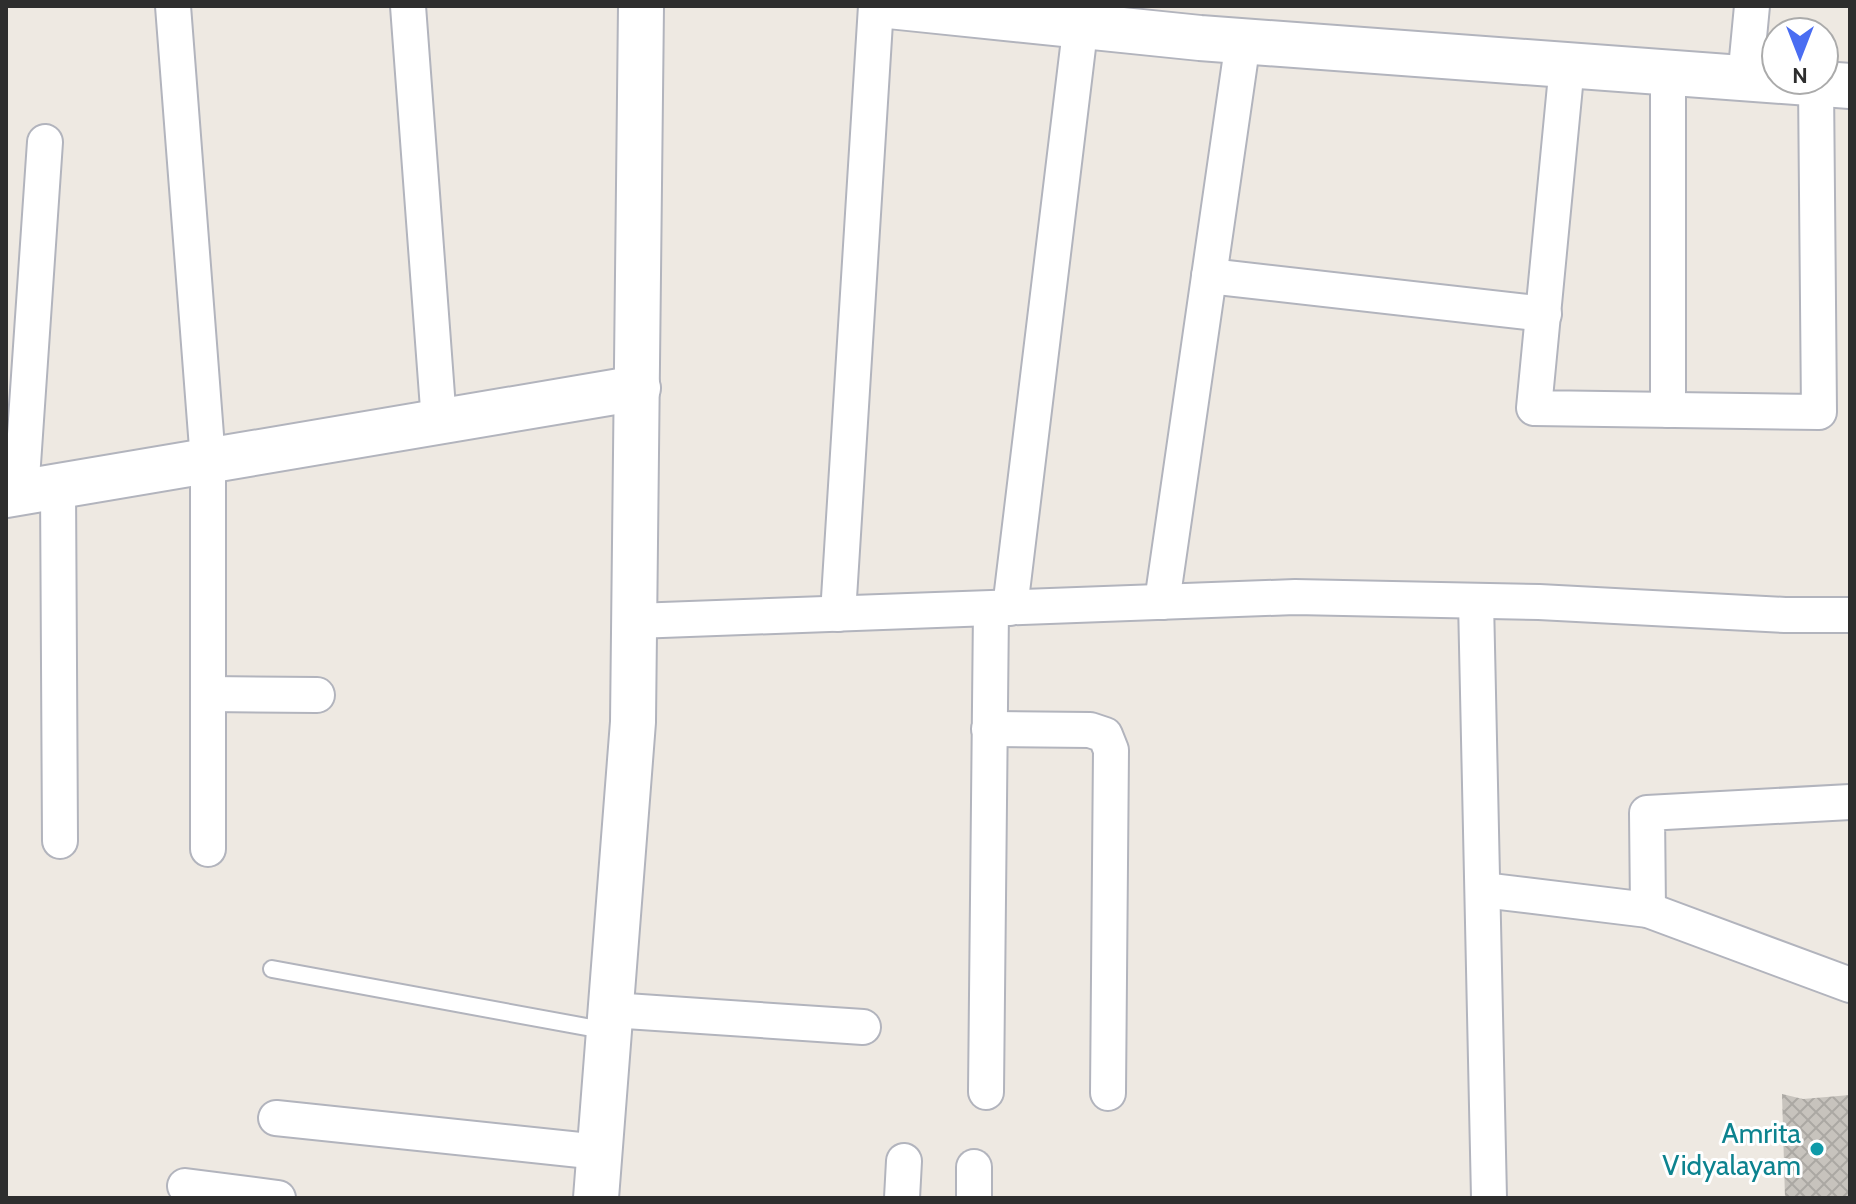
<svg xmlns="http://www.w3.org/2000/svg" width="1856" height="1204" font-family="Cabin,sans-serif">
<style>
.building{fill:url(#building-cross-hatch)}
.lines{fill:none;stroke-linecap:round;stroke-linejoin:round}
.lane-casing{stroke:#b2b4bd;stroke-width:20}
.street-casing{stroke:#b2b4bd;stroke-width:38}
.secondary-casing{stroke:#b2b4bd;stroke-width:48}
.lane{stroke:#fff;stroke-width:16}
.street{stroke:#fff;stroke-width:34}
.secondary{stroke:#fff;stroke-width:44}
.culture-dot{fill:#0f9aa8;stroke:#fff;stroke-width:3}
.labels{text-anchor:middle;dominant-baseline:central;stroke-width:6;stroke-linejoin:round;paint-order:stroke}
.culture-label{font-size:28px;fill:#0d838f;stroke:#fff;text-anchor:end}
</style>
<defs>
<pattern id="building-cross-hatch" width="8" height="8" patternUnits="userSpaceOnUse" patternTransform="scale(2)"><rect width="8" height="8" fill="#c7c3bd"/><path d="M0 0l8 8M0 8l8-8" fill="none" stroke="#aba8a3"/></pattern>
</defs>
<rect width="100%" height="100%" fill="#eee9e2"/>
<polygon class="building" points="1782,1094 1803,1099 1850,1095 1850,1198 1785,1198"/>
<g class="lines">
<g class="lane-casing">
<polyline id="lane" points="272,969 608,1031"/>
</g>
<g class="street-casing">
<g id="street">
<polyline points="173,6 208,461 208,849"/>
<polyline points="408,6 439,422"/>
<polyline points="1567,65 1534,408 1819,412 1816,84"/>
<polyline points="1668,72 1668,410"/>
<polyline points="1745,79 1752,6"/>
<polyline points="1209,276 1544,314"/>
<polyline points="58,486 60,841"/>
<polyline points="21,493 45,142"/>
<polyline points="1476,601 1489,1198"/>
<polyline points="1162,602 1243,41"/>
<polyline points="1010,608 1083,6"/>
<polyline points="838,614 876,6"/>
<polyline points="635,621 1295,597 1539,602 1785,615 1850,615"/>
<polyline points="208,694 317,695"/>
<polyline points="989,729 1090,730 1105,735 1111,750 1108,1093"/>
<polyline points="1483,890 1648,910 1850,985"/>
<polyline points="1648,910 1647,813 1850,802"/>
<polyline points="611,1010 863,1027"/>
<polyline points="986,1092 991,609"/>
<polyline points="276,1118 599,1152"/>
<polyline points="974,1167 974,1198"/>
<polyline points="185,1186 278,1198"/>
<polyline points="902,1198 904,1161"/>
</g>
</g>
<g class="secondary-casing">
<g id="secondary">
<polyline points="889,6 1200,38 1850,86"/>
<polyline points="6,495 638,388"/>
<polyline points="596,1198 633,722 641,6"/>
</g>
</g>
<use href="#lane" class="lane"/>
<use href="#street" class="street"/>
<use href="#secondary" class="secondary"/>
</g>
<circle class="culture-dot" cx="1817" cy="1149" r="8"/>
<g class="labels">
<g class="culture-label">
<text x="1801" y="1133">Amrita<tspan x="1801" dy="32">Vidyalayam</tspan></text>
</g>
</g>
<rect width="1856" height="1204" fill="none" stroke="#2e2e2e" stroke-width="16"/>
<g transform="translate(1800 56) rotate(180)"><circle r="38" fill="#ffffff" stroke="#ababab" stroke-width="2"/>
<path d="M0-6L14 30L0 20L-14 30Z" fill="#4a6df2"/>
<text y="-12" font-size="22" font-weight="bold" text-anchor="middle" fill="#2e2e2e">N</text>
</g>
</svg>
